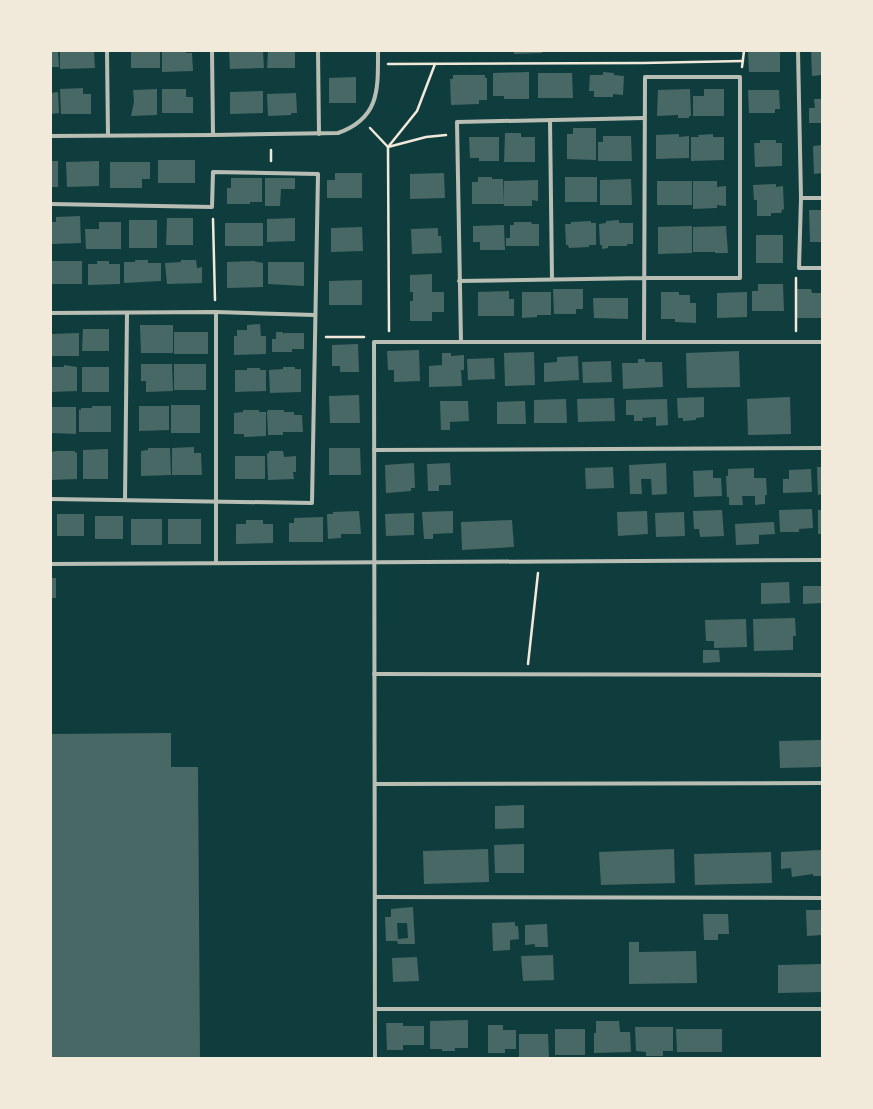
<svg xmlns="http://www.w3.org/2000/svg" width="873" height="1109" font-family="'Exo 2',sans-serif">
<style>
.building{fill:#486865;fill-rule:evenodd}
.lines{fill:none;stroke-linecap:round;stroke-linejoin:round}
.path{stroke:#f1e9da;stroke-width:2.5}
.minor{stroke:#b8beb3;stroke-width:4}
</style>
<rect width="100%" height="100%" fill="#0f3d3e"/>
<g class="building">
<polygon points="51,51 58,51 59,67 51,67"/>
<polygon points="60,51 94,51 95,68 60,69"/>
<rect x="131" y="51" width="29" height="17"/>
<polygon points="162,51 186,51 186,53 192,53 193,71 162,72"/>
<polygon points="229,51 263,51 264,68 230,69"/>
<polygon points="268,51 295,51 295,68 267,68"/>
<polygon points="514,51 542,51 542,53 514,54"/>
<polygon points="748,51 780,51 780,72 749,72"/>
<polygon points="811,51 822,51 822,75 812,76"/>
<polygon points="529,72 529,99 504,99 504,96 493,96 493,73"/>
<polygon points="603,72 614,73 614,75 624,76 623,95 613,94 613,97 594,97 594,91 589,91 590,75 603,75"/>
<polygon points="538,73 572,73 573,98 538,98"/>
<polygon points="453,75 485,75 485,78 487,78 487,100 479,100 479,104 451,105 450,79 453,79"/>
<polygon points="356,77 356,103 329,103 329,78"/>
<polygon points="83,88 83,94 91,94 91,114 61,114 60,89"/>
<polygon points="157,89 157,115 131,116 134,102 133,90"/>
<polygon points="162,89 186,89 186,97 193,97 193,113 162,113"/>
<polygon points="690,89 691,116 689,116 689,118 678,118 678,115 657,116 658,90"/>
<polygon points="704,89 724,89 724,116 693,116 693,96 704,96"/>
<polygon points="748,90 779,90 780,109 775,109 775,113 749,113"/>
<polygon points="263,91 263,113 230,114 230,92"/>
<polygon points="58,92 59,113 51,114 51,93"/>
<polygon points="296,93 297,113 291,113 291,115 268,116 267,94"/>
<polygon points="814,99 822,99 822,123 809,123 809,108 815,108"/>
<polygon points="573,128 596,128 596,160 567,159 567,134 573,134"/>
<polygon points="505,133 521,133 521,137 535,137 535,162 504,162"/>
<polygon points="679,134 679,137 689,136 689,158 656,159 656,135"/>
<polygon points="713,134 713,137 724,137 724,160 691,161 691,137 699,137 698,135"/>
<polygon points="603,136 631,136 632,161 598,161 598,142 603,142"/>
<polygon points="469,137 499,137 499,161 479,161 479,158 470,158"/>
<polygon points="760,140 776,140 776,143 782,143 782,166 755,167 754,143 760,143"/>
<polygon points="822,145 822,173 814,174 813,146"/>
<rect x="158" y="160" width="37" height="23"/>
<rect x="51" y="161" width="7" height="26"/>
<polygon points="99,161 99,186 67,187 66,162"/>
<polygon points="110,162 150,162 150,179 142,179 142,188 110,188"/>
<polygon points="335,173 362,173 362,198 327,198 327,180 335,180"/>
<polygon points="444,173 445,198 410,199 410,174"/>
<polygon points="478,177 492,177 492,179 503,179 504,204 472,204 472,182 478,182"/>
<rect x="565" y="177" width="32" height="25"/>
<polygon points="231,178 262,178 262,202 250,202 250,204 227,204 227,188 231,188"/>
<polygon points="265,178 295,178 295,189 281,189 280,206 265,206"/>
<polygon points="631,179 632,205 600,205 600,180"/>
<polygon points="538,180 538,201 532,200 532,206 504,206 504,181"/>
<rect x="657" y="181" width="35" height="24"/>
<polygon points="693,181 717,181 717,187 726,186 726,206 717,205 717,208 693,209"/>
<polygon points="776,184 776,187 783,186 784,209 782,210 781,213 771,213 771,216 757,216 757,200 754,200 753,185"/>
<polygon points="809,210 822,210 822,242 810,242"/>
<polygon points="80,216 81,243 51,244 51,222 56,222 56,217"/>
<polygon points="167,218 193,218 193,245 166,245"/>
<polygon points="295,218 295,241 267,242 267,219"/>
<rect x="129" y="220" width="28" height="28"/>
<polygon points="619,220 619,223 633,223 633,244 627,244 627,246 608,246 608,248 602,249 602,245 600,245 599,224 606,223 606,221"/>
<polygon points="591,221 591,223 596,223 596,245 589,245 589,247 569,248 568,245 566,245 565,224 571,224 571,222"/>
<polygon points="99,222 121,222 121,249 86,249 85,229 99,229"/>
<polygon points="514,222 531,222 532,224 539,224 539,246 506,246 506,238 510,238 510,225 514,225"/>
<rect x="225" y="223" width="38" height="23"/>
<polygon points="504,225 505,250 480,250 480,242 473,242 473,226"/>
<polygon points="692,226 692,253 658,254 658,227"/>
<polygon points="726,226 728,253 715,253 715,252 693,252 693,227"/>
<polygon points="362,227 363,251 331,252 331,228"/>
<polygon points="438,228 438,236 441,236 442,253 412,254 411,229"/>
<rect x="756" y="235" width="27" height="28"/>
<polygon points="135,260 148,260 148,263 161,263 161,281 124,283 124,262 135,262"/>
<polygon points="181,260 196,260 197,268 202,267 202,283 167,284 165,263 181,262"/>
<rect x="51" y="261" width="31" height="23"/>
<polygon points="97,261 109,261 109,264 120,264 120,284 88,285 88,264 97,264"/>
<polygon points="253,261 263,263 263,287 227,288 227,262"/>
<polygon points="268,262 304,262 304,286 268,284"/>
<polygon points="432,274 432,292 444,292 444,312 432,312 432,321 410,321 410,301 413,301 413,292 410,292 410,275"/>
<polygon points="362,280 362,305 329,305 329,281"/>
<polygon points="758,284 783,284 784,311 752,311 752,291 758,291"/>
<polygon points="553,289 583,289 583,309 576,309 576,314 554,314"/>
<polygon points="797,289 811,289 812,293 822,293 822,318 797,318"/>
<polygon points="509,291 509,299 514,299 514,316 478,316 478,292"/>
<polygon points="522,292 551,292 551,315 537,315 537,317 522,318"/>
<polygon points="661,292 679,292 679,295 690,295 690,303 696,303 696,323 675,322 675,319 661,319"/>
<polygon points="747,292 747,317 717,318 717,293"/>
<polygon points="593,298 628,298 628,319 594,318"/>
<polygon points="260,324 261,336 266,336 266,354 234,355 234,336 237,336 237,330 247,330 247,325"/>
<polygon points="140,325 173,325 173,353 141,353"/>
<polygon points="83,329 109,329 109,351 82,351"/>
<rect x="174" y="332" width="34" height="22"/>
<polygon points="276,332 283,332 283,334 285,333 304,333 304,349 292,349 292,352 272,352 272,339 276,339"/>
<polygon points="79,333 79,356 51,356 51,334"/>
<polygon points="358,344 359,372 340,372 340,366 332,366 332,345"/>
<polygon points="419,350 420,381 394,382 394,370 388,370 387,351"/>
<polygon points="739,351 740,387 687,388 686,353"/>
<polygon points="534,352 535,385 505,386 504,353"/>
<polygon points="442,353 451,353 451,356 464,355 464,370 461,370 462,386 429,387 429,366 442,365"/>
<polygon points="578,356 579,380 544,382 544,363 557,362 557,357"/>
<polygon points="494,358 495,379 468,380 467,359"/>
<polygon points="638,359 645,359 645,362 662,362 663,387 623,389 622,363 638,363"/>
<polygon points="611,361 612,382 583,383 582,362"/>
<polygon points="141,364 172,364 173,391 146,392 146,381 141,381"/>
<rect x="174" y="364" width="32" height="26"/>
<polygon points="64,365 77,367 77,391 51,392 51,367 64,367"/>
<rect x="82" y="367" width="27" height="25"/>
<polygon points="283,367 295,367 295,369 301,369 301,392 270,393 269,370 283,369"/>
<polygon points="247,368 260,368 260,370 266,370 266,391 235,392 235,370 247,370"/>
<polygon points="359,395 360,423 330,423 329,396"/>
<polygon points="704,397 704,417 696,418 696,420 683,421 683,418 678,418 677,398"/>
<polygon points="790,397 791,434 748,435 747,399"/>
<polygon points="614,398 615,421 578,422 577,399"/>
<polygon points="566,399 567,423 534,423 534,400"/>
<polygon points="667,399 668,425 656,426 656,417 642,418 643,421 634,421 634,415 626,415 626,400"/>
<polygon points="440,401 468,401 469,421 450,422 450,430 441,430"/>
<polygon points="525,401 526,424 497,424 497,402"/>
<rect x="171" y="405" width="29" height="28"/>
<polygon points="92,406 111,406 111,432 79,432 79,409 81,410 81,408 92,408"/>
<polygon points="139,406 169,406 169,430 139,431"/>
<polygon points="51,407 76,407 76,434 51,433"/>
<polygon points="243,410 259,410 259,412 266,412 266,436 244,437 244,434 234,434 234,413 243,412"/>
<polygon points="268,410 284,410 284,412 294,412 294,415 302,415 303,432 283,432 283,435 268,435 267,412"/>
<polygon points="194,447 194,453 201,453 202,475 172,475 172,448"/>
<polygon points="148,448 170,448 171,475 141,476 141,451 148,450"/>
<polygon points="329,448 360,448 361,475 329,475"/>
<polygon points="108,449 108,479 83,479 83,450"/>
<polygon points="56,451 75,451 75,453 77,452 77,479 51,480 51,452"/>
<polygon points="269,451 283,451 284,457 296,456 296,472 293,472 294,479 268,480 267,453 269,454"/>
<rect x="235" y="456" width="30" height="23"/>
<polygon points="414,463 415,488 411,488 411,491 386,493 385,465"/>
<polygon points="450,463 451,485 439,485 439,491 428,491 427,464"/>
<polygon points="666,463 667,494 652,495 651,479 641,479 642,494 630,494 629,465"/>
<polygon points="613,467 614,488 586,489 585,468"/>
<polygon points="817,467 822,467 822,494 818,495"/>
<polygon points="754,468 754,478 766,478 767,495 765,495 765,504 755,505 755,496 742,496 743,505 729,505 729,497 727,497 726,476 728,476 728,469"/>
<polygon points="811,469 812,492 783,493 783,479 789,479 789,470"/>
<polygon points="713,470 713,478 721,478 722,496 694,497 693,471"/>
<polygon points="812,509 813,528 799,529 799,532 780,532 779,510"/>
<polygon points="722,510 724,536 700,537 699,529 694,529 693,511"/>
<rect x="818" y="510" width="4" height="24"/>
<polygon points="359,511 361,534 341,534 341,538 328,539 327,514 333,514 333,512"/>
<polygon points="453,511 453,533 433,534 433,539 424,539 422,512"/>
<polygon points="647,511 648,534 618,536 617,512"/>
<polygon points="684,512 685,536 656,537 655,513"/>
<polygon points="414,513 414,535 386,536 385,514"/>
<rect x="57" y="514" width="27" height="22"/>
<rect x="95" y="516" width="28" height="23"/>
<polygon points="323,517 323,542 289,542 289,523 294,523 294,518"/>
<rect x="131" y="519" width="31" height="26"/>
<rect x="168" y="519" width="33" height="25"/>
<polygon points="246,520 263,520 263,524 273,524 273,543 236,544 236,524 246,524"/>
<polygon points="512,520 514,547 462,550 461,522"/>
<polygon points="774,522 775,534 759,535 759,544 736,545 735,524"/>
<rect x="51" y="578" width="5" height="20"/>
<polygon points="789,582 790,603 761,604 761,583"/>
<polygon points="803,586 822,586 822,603 803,604"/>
<polygon points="795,618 796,636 793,636 793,650 754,651 753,619"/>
<polygon points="746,619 747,647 714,648 714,641 706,641 705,620"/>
<polygon points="703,650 719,650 720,662 703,663"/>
<polygon points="171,733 171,767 198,767 200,1058 51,1058 51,734"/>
<polygon points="822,740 822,767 780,768 779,741"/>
<polygon points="524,805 524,828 495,829 495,806"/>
<polygon points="524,844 524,873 495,873 494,845"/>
<polygon points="488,849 489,882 424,884 423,851"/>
<polygon points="674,849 675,883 601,885 599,852"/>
<polygon points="821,850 822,876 813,876 813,874 792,877 791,868 781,869 781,852"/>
<polygon points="771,852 772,883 695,885 694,854"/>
<path d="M413 907 415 944H398L397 941H386L385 917H391V909ZM397 923H407L408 938 398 939Z"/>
<polygon points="806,910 822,910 822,935 807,936"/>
<polygon points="703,914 728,914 729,934 718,934 718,940 704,940"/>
<polygon points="515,922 515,926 518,926 519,939 510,940 510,950 493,951 492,923"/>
<polygon points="547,924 548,947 535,947 535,944 525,945 525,925"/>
<polygon points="629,942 639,942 639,952 696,951 697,983 629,984"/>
<polygon points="553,955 554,980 523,981 521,956"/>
<polygon points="417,957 419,981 393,982 392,958"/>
<polygon points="822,964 822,992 778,993 778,965"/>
<polygon points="468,1020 468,1048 455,1048 455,1051 442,1051 442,1049 430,1049 430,1021"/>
<polygon points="596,1021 619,1021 620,1032 630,1032 631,1052 594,1053 594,1033 596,1033"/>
<polygon points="386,1023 403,1023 403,1026 424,1026 424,1045 403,1045 403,1050 387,1050"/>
<polygon points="488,1025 503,1025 503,1030 516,1030 516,1049 505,1049 505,1053 488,1053"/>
<polygon points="635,1027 673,1027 673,1051 663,1051 663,1056 646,1056 646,1052 636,1051"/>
<rect x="555" y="1029" width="30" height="26"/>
<polygon points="676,1029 722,1029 722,1052 677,1052"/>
<polygon points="519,1034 548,1034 549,1058 519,1058"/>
</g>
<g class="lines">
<g class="path">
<polyline points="388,64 643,63 743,61"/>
<polyline points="742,67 744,51"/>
<polyline points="370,128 388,147"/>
<polyline points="388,147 426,137 446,135"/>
<polyline points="271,150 271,161"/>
<polyline points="213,219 215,300"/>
<polyline points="389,331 388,147 417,111 435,64"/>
<polyline points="796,331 796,278"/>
<polyline points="326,337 364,337"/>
<polyline points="528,664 538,573"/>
</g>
<g class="minor">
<polyline points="107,51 108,135"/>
<polyline points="212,51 213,135"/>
<polyline points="318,51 319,134"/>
<polyline points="798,51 801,198 799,268 822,268"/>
<polyline points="550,120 552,279"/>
<path d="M51 136 213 135 338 133C380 118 378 89 378 51"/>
<polyline points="801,198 822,198"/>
<polyline points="51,204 212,207 213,172 318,174 312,503 51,499"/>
<polyline points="459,281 645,278 740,278 740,77 645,77 644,342"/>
<polyline points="216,312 315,315"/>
<polyline points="51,313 216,312 216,563"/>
<polyline points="461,342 457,122 644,118"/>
<polyline points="374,450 822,448"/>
<polyline points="125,500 127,313"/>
<polyline points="51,564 822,560"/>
<polyline points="374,674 822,675"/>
<polyline points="375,784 822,783"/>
<polyline points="375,897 822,898"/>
<polyline points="375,1009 822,1009"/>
<polyline points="375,1058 374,342 822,342"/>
</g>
</g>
<rect width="873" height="1109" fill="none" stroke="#f1e9da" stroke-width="104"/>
</svg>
